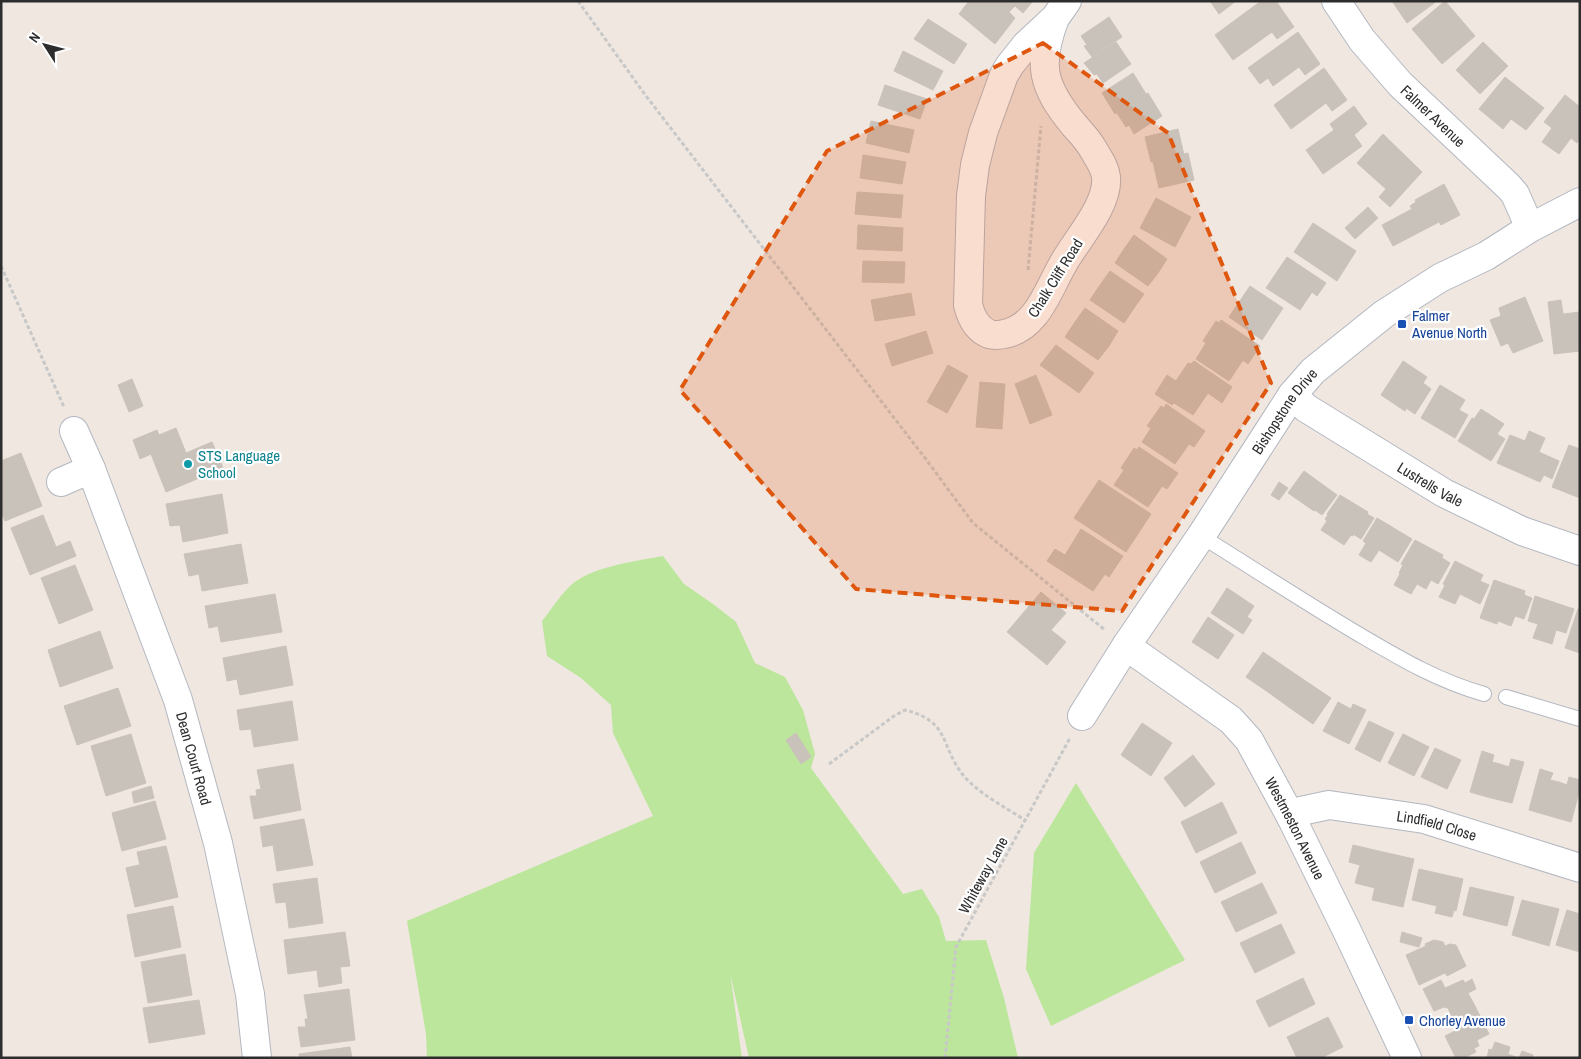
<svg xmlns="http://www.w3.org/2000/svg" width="1581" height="1059" font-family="'Archivo Narrow',sans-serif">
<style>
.green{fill:#bbe69b}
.building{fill:#c8c2bb;stroke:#cbc3b9}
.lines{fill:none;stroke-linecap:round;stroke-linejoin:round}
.lane-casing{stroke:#b3b7c1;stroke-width:16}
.street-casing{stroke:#b3b7c1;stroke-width:30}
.path{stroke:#c8c8c8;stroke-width:3;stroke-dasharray:4 2.5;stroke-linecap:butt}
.lane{stroke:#fff;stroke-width:14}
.street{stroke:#fff;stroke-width:28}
.marked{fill:#df570e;fill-opacity:0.2;stroke:#df570e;stroke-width:4;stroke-dasharray:10 6;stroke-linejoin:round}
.transit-dot{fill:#1a4fb4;stroke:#fff;stroke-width:2}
.culture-dot{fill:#0f9aa8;stroke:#fff;stroke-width:2}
.labels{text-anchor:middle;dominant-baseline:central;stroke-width:4.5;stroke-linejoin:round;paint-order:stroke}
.street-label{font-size:15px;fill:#2d2d2d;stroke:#fff}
.transit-label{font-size:15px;fill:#164399;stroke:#fff;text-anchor:start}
.culture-label{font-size:15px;fill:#0d838f;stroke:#fff;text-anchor:start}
</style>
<rect width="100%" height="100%" fill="#efe7e0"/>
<g class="green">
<path d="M663 556 684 584 713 604 736 622 755 663 785 677 803 710 815 754 811 768 903 894 922 889 939 917 946 941 986 940 1004 998 1018 1058H749L730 973 742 1058H427L426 1034 407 921 653 816 613 733 611 705 581 678 547 656 542 621C551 610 559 597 569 587 588 567 636 561 663 556Z"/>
<polygon points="1076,783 1185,960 1051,1026 1026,969 1034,853"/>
</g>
<g class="building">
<polygon points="969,1 1002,1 1012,9 1009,12 1015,18 995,44 959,14"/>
<polygon points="1002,1 1033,1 1023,13 1015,6 1012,9"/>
<polygon points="1210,1 1236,1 1219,14"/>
<polygon points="1261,1 1276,1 1294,27 1277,39 1272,32 1233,60 1215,35"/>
<polygon points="1392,1 1437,1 1407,23"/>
<polygon points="1445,1 1475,36 1442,64 1412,29"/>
<polygon points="1109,17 1122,37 1092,57 1084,46 1087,45 1081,36"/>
<polygon points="928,19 967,44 954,64 914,39"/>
<polygon points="1298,32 1320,64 1305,75 1299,67 1273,86 1268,78 1260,84 1248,68"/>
<polygon points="1116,42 1131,64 1103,83 1097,74 1094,75 1084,63"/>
<polygon points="1483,42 1508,66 1480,94 1456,70"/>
<polygon points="903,51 943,71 933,90 894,71"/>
<polygon points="1324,68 1347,100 1332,111 1326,103 1291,129 1274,105"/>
<polygon points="1133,73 1146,94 1115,114 1102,93"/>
<polygon points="1505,77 1544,108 1526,130 1511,119 1503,129 1479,109"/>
<polygon points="885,85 927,99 920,119 878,105"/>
<polygon points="1148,93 1162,116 1134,134 1129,125 1126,127 1117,113"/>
<polygon points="1565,95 1580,107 1580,139 1577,143 1571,138 1559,154 1542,142 1552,128 1544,122"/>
<polygon points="1354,106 1367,124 1354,135 1362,146 1323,174 1306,150 1334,130 1330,124"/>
<polygon points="871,121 914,130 909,153 866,143"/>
<polygon points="1178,129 1184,155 1151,162 1145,137"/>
<polygon points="1383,134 1422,172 1390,207 1379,197 1386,189 1357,163"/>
<polygon points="1188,153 1194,180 1159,188 1153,162"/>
<polygon points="863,155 906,162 902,184 860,178"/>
<polygon points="1444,184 1460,215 1441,225 1439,222 1393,246 1382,225 1412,209 1410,206 1416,202 1415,200"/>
<polygon points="857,192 903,195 901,218 855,214"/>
<polygon points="1156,198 1191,217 1183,232 1148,213"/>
<polygon points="1368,207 1378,218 1355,239 1345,228"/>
<polygon points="1148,213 1183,232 1175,247 1140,228"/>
<polygon points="1313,223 1356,251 1337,281 1294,252"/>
<polygon points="858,225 903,228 902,251 857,249"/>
<polygon points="1134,235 1167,259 1158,273 1124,249"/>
<polygon points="1124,249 1158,273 1148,286 1115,263"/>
<polygon points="1287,257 1326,283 1317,296 1312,292 1300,310 1266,288"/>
<polygon points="863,261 905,262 904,283 862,282"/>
<polygon points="1110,271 1144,294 1134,308 1100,285"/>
<polygon points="1100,285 1134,308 1124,323 1090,300"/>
<polygon points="1250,286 1283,308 1262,340 1229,317"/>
<polygon points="911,293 915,315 875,321 871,300"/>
<polygon points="1525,297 1543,341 1513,353 1508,343 1501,346 1490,320 1501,316 1499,308"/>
<polygon points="1561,300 1563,314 1580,312 1580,351 1554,354 1548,302"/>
<polygon points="1085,308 1118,331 1109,346 1075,322"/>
<polygon points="1221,320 1260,346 1248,364 1243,360 1229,381 1196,359 1206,343 1203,341 1216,321 1219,323"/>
<polygon points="1075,322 1109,346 1098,360 1065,337"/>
<polygon points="926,331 933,353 892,366 885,344"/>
<polygon points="1056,345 1094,373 1079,393 1040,365"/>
<polygon points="1194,361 1232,387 1222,403 1208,393 1193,415 1174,403 1172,405 1155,394 1167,375 1176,381 1188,363 1191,364"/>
<polygon points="1403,361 1427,377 1423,383 1431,389 1415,414 1406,408 1405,411 1381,395"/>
<polygon points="948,365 968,376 947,413 927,402"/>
<polygon points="1036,375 1052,415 1030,424 1015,384"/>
<polygon points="132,379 143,406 129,412 118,385"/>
<polygon points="980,382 1005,384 1002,429 976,427"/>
<polygon points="1440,385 1465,400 1459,410 1468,415 1455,438 1421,418"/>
<polygon points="1166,404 1205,431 1194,447 1189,444 1175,464 1142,442 1151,428 1147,426 1161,406 1164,408"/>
<polygon points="1481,409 1504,424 1497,434 1505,439 1491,461 1458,441 1472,418 1474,419"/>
<polygon points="176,428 186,453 212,442 223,468 166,492 151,454 140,459 133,440 157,430 159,435"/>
<polygon points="1529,431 1545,438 1539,452 1559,461 1552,479 1544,475 1540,482 1497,463 1510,435 1525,441"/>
<polygon points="1569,445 1580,449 1580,498 1552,487"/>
<polygon points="1139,447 1178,473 1167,489 1162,486 1148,507 1114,485 1124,470 1121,468 1134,448 1137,450"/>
<polygon points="21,453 42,506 5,521 1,512 1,461"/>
<polygon points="1304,471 1337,495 1322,515 1315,510 1314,511 1288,493"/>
<polygon points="1099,480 1151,514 1126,552 1074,518"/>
<polygon points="1279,482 1288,488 1279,500 1271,495"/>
<polygon points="222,494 228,533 183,542 180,525 170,526 166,504"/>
<polygon points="1340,495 1368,512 1367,514 1374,518 1361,539 1353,534 1353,536 1351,535 1344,545 1321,530 1327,521 1325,519 1328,515 1327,514"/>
<polygon points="43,515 56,547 70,541 76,556 30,575 11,528"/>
<polygon points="1377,518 1412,539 1398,562 1379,550 1371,562 1359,555 1366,543 1363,541"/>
<polygon points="1081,529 1123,556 1109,577 1105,574 1093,591 1047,561 1055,549 1065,555"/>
<polygon points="1415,540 1443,555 1442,558 1450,563 1438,584 1431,580 1426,589 1417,584 1411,594 1394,585 1400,574 1399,573 1403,565 1401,564"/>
<polygon points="241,544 248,583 202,591 199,574 189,576 184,554"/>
<polygon points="1455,561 1483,575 1480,581 1489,585 1480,604 1460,594 1455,604 1439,597 1445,585 1443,584"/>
<polygon points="75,565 93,610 59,624 41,578"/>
<polygon points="1494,580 1525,591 1524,595 1532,598 1524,619 1515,616 1511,626 1498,621 1497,624 1480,618"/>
<polygon points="1227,588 1254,606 1247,617 1252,620 1243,634 1211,613"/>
<polygon points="1041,592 1066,613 1051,630 1066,642 1047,665 1007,632"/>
<polygon points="275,594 282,632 221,642 218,626 209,628 205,606"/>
<polygon points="1535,596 1574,609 1566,633 1556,630 1552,644 1533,638 1538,624 1528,621"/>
<polygon points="1578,609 1580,609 1580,653 1565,648"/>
<polygon points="1208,617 1234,635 1218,659 1192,642"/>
<polygon points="100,631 113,668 60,687 48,650"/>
<polygon points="286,646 293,685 240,695 237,679 227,681 223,658"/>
<polygon points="1263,652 1285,667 1268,692 1246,677"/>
<polygon points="1285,667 1307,682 1290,708 1268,692"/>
<polygon points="1307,682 1331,698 1313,724 1290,708"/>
<polygon points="118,688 131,726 77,745 64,706"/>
<polygon points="292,701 298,740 254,747 251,729 240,730 237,710"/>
<polygon points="1338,702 1351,709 1353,704 1366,710 1349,744 1323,731"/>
<polygon points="1369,721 1394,733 1380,762 1355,749"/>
<polygon points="1142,723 1172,743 1151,776 1121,755"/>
<polygon points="796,733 811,757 801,764 786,740"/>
<polygon points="131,734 146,783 106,796 91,746"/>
<polygon points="1403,734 1429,747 1414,776 1388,763"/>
<polygon points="1435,748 1461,760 1447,789 1421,777"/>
<polygon points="1482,751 1494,755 1492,762 1500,764 1491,798 1470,792"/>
<polygon points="1193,755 1215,784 1185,807 1164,778"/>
<polygon points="1511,759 1524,762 1512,803 1491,798 1500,764 1509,767"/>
<polygon points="293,764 301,810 254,819 250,796 257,796 256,790 261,789 257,770"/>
<polygon points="1540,769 1553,773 1550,780 1559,782 1550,816 1529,810"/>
<polygon points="1569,777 1580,780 1580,789 1571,822 1550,816 1559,782 1567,785"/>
<polygon points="151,786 154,798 134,803 132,792"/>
<polygon points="155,801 166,839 122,851 112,813"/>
<polygon points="1222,802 1237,833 1196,853 1181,822"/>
<polygon points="304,819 313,865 277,871 273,845 263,847 260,827"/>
<polygon points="1241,842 1256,873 1215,893 1200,862"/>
<polygon points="1353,845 1383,852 1375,888 1355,883 1360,865 1349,862"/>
<polygon points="166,846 169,858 140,865 137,852"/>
<polygon points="1383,852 1414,859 1403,907 1372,900"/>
<polygon points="169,858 178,897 135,907 126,868"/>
<polygon points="1419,869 1463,879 1456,911 1454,910 1452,917 1435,913 1437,906 1412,900"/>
<polygon points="317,878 323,923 289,928 286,902 276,903 273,884"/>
<polygon points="1262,883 1277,913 1236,932 1221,902"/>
<polygon points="1470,887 1514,897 1507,926 1463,915"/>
<polygon points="1522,900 1559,909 1549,946 1512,935"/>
<polygon points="173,906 181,947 135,957 127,915"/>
<polygon points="1567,910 1580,914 1580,952 1556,945"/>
<polygon points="1281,924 1295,953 1255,973 1240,943"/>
<polygon points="345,932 350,966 340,967 342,983 319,987 317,970 288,974 284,940"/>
<polygon points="1402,932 1422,938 1419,947 1400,942"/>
<polygon points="1434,940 1443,942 1445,946 1450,944 1456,945 1466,966 1447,976 1445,973 1419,985 1406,955 1426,946 1425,944"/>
<polygon points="185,954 192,995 148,1003 141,962"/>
<polygon points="1303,978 1315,1004 1269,1027 1256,1001"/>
<polygon points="1472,979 1476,989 1468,993 1475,1006 1452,1017 1448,1008 1444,1007 1434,1011 1423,989 1441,980 1445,988 1463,980 1465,983"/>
<polygon points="349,989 355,1040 301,1047 298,1027 306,1027 305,1019 308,1019 304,995"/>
<polygon points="199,1000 205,1034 149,1043 143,1008"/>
<polygon points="1475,1006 1489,1034 1477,1040 1479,1046 1474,1048 1476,1052 1464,1058 1456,1058 1445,1036 1455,1031 1457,1028 1452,1017"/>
<polygon points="1328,1017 1343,1047 1321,1058 1297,1058 1287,1037"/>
<polygon points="1495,1042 1510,1047 1508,1054 1518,1058 1487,1058 1489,1049 1492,1050"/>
<polygon points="350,1047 352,1058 300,1058 299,1054"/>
<polygon points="1522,1051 1533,1055 1532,1058 1519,1058"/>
</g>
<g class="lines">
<g class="lane-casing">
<g id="lane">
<path d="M1201 536C1254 569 1306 603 1360 635 1401 659 1438 681 1484 694"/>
<polyline points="1506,697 1580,719"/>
</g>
</g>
<g class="street-casing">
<g id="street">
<path id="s1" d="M1336 1 1362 40 1400 84 1509 187 1515 194 1530 228"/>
<path d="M1055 18C1037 65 1042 86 1074 125 1081 133 1088 140 1093 149 1098 158 1105 167 1106 177 1109 205 1076 240 1063 264 1048 290 1037 328 1004 334 999 335 995 336 989 334 977 329 971 317 968 305L971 196 975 165 983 133 1004 75 1010 65 1026 45 1055 18 1067 1"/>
<path id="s2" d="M1292 395 1306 408 1444 493 1522 531 1580 551"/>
<path id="s3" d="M74 431 91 469 178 700 218 843 250 994 257 1058"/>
<polyline points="61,482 91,469"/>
<path id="s4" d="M1126 646 1231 720 1249 740 1291 817 1347 931 1407 1058"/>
<path id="s5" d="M1082 716 1126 646 1201 536 1292 395 1313 371 1384 314 1440 278 1486 256 1530 228 1580 202"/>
<path id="s6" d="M1291 817 1301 811 1329 805 1424 819 1580 868"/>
</g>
</g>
<g class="path">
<polyline points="578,1 646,96 925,458 973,523 1105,630"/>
<polyline points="1,266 64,407"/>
<polyline points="1028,270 1041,126"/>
<path d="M829 764 894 716 905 710C951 722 939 744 963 775 978 793 1006 808 1025 820"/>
<polyline points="945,1058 956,947 1070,738"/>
</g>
<use href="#lane" class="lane"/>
<use href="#street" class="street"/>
</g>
<path class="marked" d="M1043 43 1168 133 1271 383 1122 611 856 589 680 390 827 151Z"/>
<g class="transit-dot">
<rect x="1397" y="319" width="10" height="10" rx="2.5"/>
<rect x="1404" y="1015" width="10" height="10" rx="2.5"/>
</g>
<circle class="culture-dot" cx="188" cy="464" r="5"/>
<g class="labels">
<g class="street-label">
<text stroke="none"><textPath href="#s1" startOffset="151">Falmer Avenue</textPath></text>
<text transform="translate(1055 278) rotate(-58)">Chalk Cliff Road</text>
<text stroke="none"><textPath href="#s5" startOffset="366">Bishopstone Drive</textPath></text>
<text stroke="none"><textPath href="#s2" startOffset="165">Lustrells Vale</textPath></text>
<text stroke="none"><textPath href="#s3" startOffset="349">Dean Court Road</textPath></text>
<text stroke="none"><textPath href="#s6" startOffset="150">Lindfield Close</textPath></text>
<text stroke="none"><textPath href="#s4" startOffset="255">Westmeston Avenue</textPath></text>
<text transform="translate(983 875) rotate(-61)">Whiteway Lane</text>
</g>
<g class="transit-label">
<text x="1412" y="315">Falmer<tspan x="1412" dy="17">Avenue North</tspan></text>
<text x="1419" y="1020">Chorley Avenue</text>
</g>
<g class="culture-label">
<text x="198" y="455">STS Language<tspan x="198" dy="17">School</tspan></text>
</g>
</g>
<rect width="1581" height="1059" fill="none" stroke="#2d2d2d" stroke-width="5"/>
<g transform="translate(45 45) rotate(306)" stroke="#ffffff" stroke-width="4" paint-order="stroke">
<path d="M0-4L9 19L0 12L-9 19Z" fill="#2d2d2d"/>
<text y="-8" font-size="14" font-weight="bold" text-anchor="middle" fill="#2d2d2d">N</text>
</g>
</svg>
